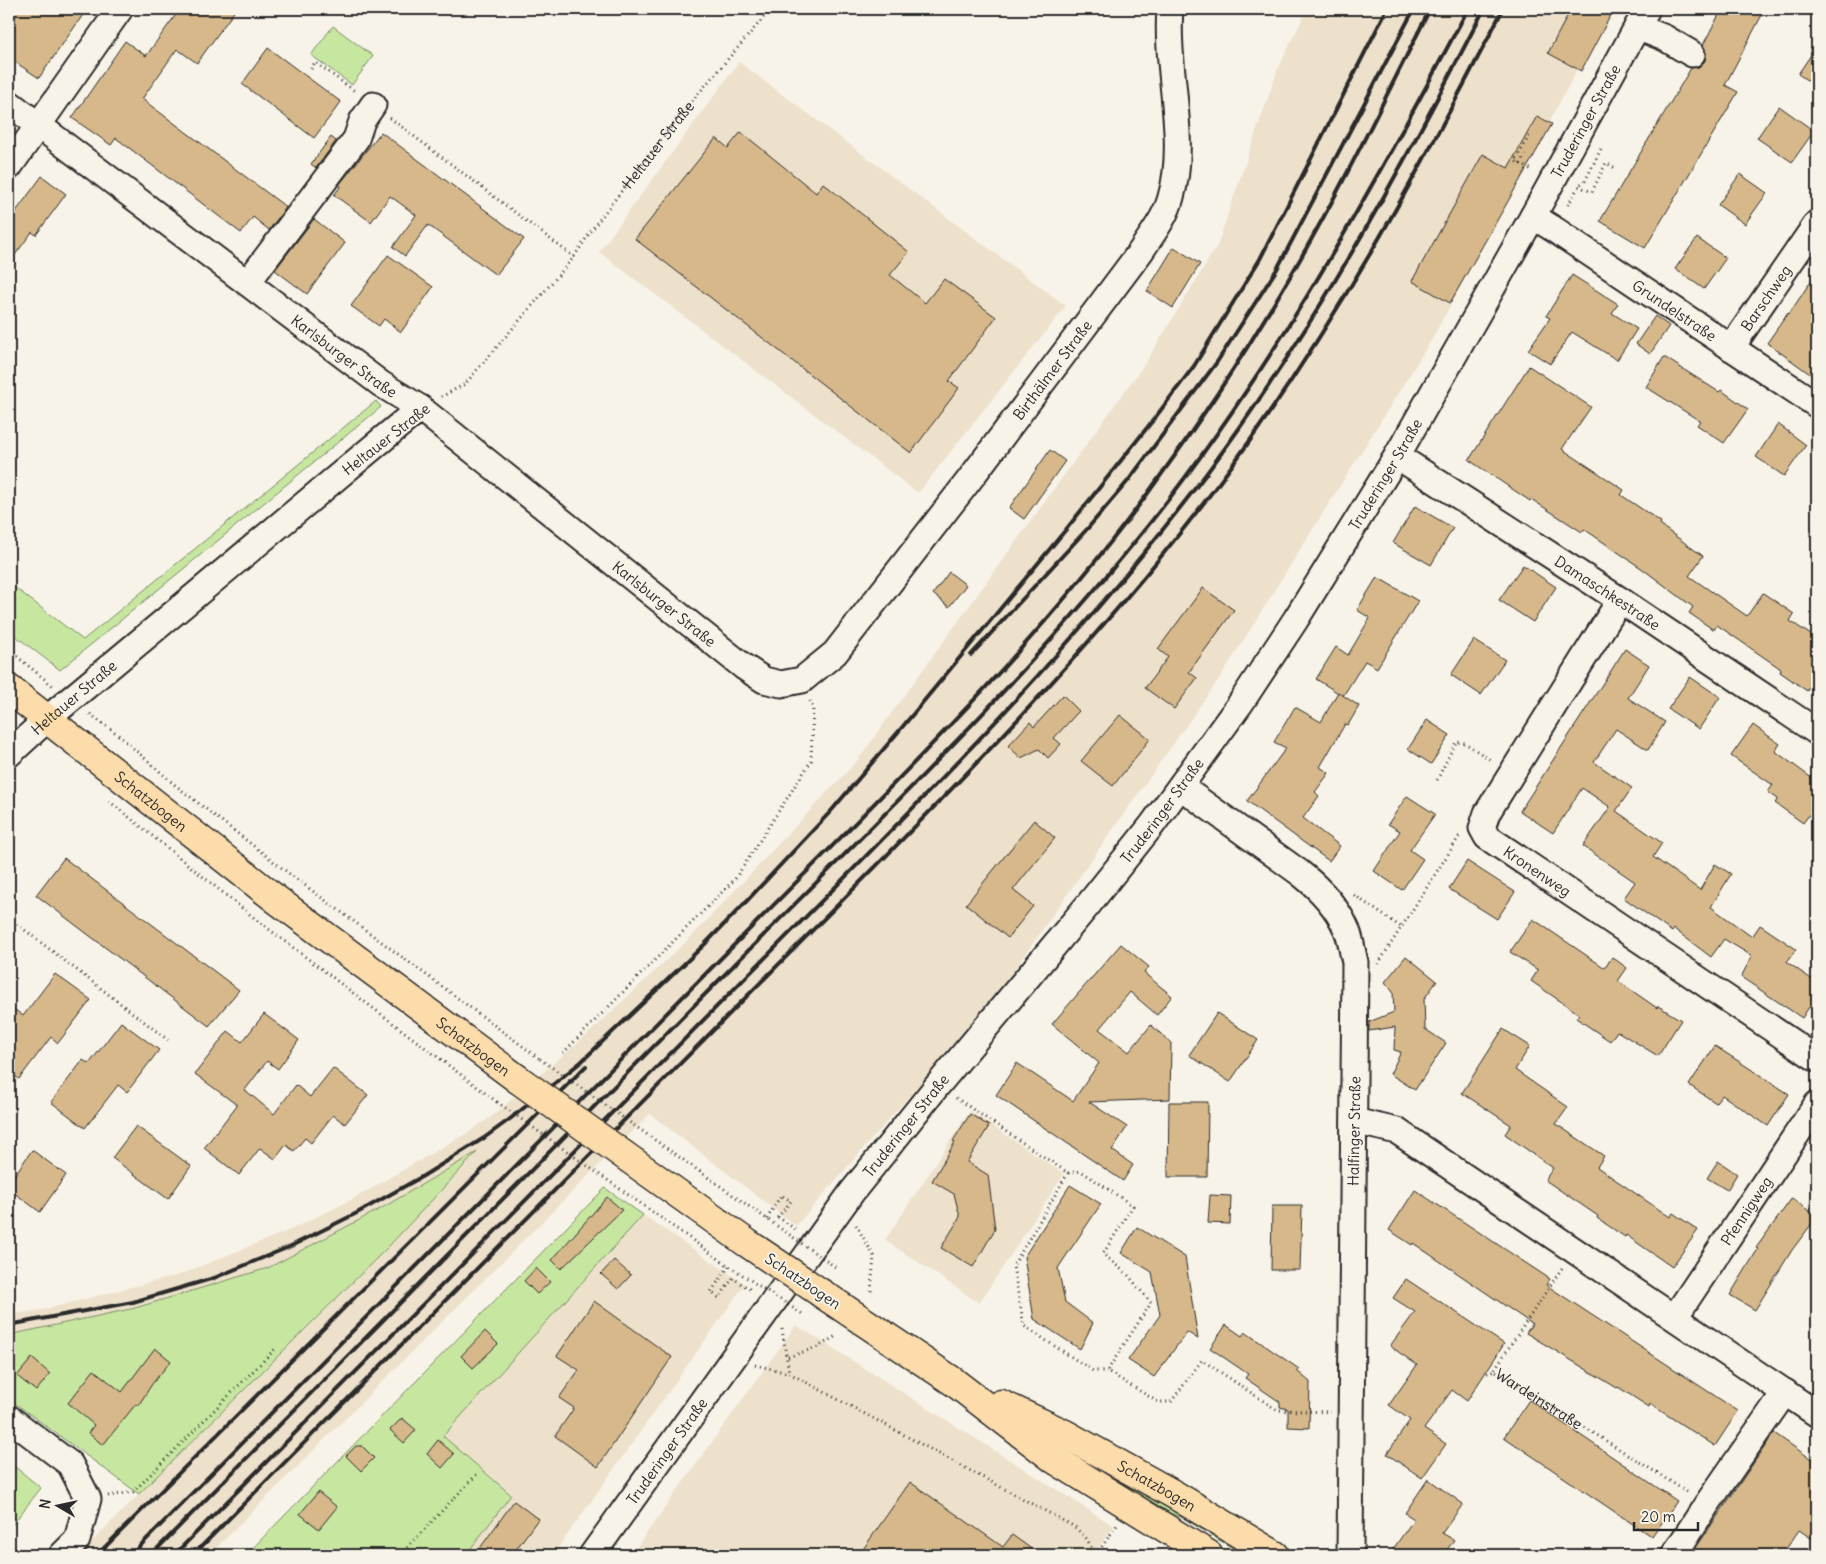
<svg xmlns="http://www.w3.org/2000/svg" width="1826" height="1564" font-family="Delius,sans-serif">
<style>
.built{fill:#ede1cc}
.green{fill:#c7e7a0;stroke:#798966}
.building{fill:#d6b88a;stroke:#2b2b2b}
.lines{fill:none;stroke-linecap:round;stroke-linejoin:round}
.minor-casing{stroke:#2b2b2b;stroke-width:29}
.major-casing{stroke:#2b2b2b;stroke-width:31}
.path{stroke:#2b2b2b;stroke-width:3;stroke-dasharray:1 4;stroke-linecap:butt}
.minor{stroke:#f7f3e8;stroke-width:25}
.major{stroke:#fcdcab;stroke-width:28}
.rail{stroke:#2b2b2b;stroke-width:4}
.major-bridge-casing{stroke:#2b2b2b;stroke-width:31;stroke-linecap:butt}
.path-bridge{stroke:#2b2b2b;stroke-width:3;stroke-dasharray:1 4;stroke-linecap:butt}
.major-bridge{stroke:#fcdcab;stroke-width:28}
.labels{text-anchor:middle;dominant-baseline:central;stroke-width:4;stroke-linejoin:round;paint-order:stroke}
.street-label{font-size:15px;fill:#2b2b2b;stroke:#f7f3e8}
</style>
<rect width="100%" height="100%" fill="#f7f3e8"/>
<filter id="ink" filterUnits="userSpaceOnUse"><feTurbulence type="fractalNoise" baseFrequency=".02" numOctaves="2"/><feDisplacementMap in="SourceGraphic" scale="10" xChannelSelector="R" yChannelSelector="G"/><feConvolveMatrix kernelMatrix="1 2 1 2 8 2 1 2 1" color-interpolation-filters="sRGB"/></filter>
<g filter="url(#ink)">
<g class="built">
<polygon points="1307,9 1610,9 1432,339 1221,676 992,1001 796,1226 650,1114 209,1555 78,1555 387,1248 475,1154 382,1208 268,1268 135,1308 9,1335 9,1315 46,1309 179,1275 292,1229 353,1199 472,1130 496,1113 589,1033 691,937 857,761 1146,362 1217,246 1277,71"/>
<polygon points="739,62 1066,306 918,493 599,252"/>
<polygon points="970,1111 1064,1174 979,1303 885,1240"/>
<polygon points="643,1215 745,1284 553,1555 466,1555 511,1495 443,1436"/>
<polygon points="796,1325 1114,1526 1093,1555 631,1555"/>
</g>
<g class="green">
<polygon points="333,26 373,56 352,85 311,55"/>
<polygon points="376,401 381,407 60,670 9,631 9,583 83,640"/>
<polygon points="477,1152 387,1248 139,1494 9,1399 9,1335 135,1308 268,1268 382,1208"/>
<polygon points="605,1188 643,1215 443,1436 511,1495 466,1555 246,1555"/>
<polygon points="9,1462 41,1488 9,1529"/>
<polygon points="1117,1477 1253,1555 1244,1555 1183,1518 1151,1506 1113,1480"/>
</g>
<g class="building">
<polygon points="9,9 87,9 39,78 9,58"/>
<polygon points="180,9 236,9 197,63 177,49 142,99 286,207 269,230 253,217 241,233 116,138 111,145 72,118 125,41 146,56"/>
<polygon points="1571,9 1614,9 1581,71 1548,53"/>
<polygon points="1722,9 1765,9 1725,85 1738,92 1645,248 1600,221 1691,68 1699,67 1705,61 1706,54 1703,45"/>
<polygon points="1817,46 1817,87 1798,74"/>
<polygon points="268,48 341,102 314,138 242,84"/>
<polygon points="1779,106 1814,131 1792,162 1757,138"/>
<polygon points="1537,116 1552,124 1450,303 1412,281 1483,154 1508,168"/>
<polygon points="381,132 524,239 496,275 428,225 405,256 393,247 416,215 390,196 371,222 334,195 341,186 339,185"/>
<polygon points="741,132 816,193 823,183 909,252 890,275 925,303 944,279 996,317 949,381 959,388 911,453 635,239 716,138 728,148"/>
<polygon points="331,137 336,141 316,168 311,164"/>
<polygon points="1740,174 1767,193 1745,224 1718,205"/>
<polygon points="42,176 66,194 36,235 32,232 9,263 9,221"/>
<polygon points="314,219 345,243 307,294 275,270"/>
<polygon points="1697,238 1726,258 1704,289 1675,269"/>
<polygon points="1174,247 1200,264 1173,308 1147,291"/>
<polygon points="388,255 433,287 401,332 384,319 379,326 351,306"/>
<polygon points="1817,272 1817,379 1767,343 1788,313 1789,314"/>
<polygon points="1572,275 1618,304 1612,313 1637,329 1617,360 1572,332 1550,364 1528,350 1550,318 1546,316"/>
<polygon points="1655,316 1669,326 1650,354 1636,344"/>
<polygon points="1664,357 1719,392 1721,390 1748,409 1724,443 1697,425 1700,421 1646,387"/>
<polygon points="1529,366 1591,407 1562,449 1624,490 1621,495 1661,522 1660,525 1703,556 1689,576 1747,616 1763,593 1794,614 1790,621 1817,639 1817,675 1807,691 1780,672 1781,669 1717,625 1714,630 1689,613 1693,607 1644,570 1584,529 1582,532 1531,499 1530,501 1469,460"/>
<polygon points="1778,424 1806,445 1784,476 1756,457"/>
<polygon points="1050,450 1065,461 1024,519 1009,508"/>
<polygon points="1415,506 1453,528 1431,565 1393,543"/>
<polygon points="1523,565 1556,587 1533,622 1499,600"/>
<polygon points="949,572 966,585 949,607 933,594"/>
<polygon points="1377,577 1418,601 1377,668 1365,661 1343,696 1316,679 1336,647 1348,655 1370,618 1357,610"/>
<polygon points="1203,588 1234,610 1189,672 1197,678 1174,709 1145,688 1168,657 1158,649"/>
<polygon points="1474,640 1505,660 1481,695 1451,675"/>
<polygon points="1625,649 1649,665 1628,698 1665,722 1648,750 1616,729 1594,762 1632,788 1616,811 1662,843 1653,857 1700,890 1715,864 1731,874 1711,907 1752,937 1760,925 1796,949 1787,962 1817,983 1817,1013 1809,1007 1802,1018 1741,977 1752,956 1724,939 1711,957 1674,929 1672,932 1624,898 1635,882 1583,846 1610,807 1582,788 1553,833 1520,811"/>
<polygon points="1690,677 1720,697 1699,729 1668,709"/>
<polygon points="1338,692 1359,706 1348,725 1345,724 1320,767 1329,773 1315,792 1319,796 1303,818 1340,846 1329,861 1247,801 1286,748 1274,742 1295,707 1321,722"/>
<polygon points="1063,695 1079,711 1054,738 1061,744 1048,758 1039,749 1021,758 1008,746 1030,722 1034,727"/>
<polygon points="1120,715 1150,739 1113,786 1081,761"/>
<polygon points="1427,720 1450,735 1431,764 1408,749"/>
<polygon points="1753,725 1780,744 1775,751 1817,782 1817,804 1803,823 1775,803 1778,799 1768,792 1773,785 1731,756"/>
<polygon points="1407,796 1435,814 1410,850 1423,859 1402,890 1374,871 1400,831 1388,824"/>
<polygon points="1034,820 1055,838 1013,890 1033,906 1008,938 966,904"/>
<polygon points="64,858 239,990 209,1026 36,895"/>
<polygon points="1467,861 1515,892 1497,919 1449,889"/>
<polygon points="1533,919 1605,968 1612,957 1627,968 1618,981 1657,1008 1658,1006 1681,1020 1658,1056 1617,1031 1610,1041 1576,1018 1579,1014 1531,981 1538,970 1510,952"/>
<polygon points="1121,944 1149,967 1144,973 1172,996 1157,1015 1130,992 1099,1029 1129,1052 1151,1025 1171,1043 1170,1099 1089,1102 1127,1127 1112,1150 1133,1165 1123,1181 996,1095 1017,1063 1073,1101 1099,1063 1052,1024"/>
<polygon points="1406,956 1437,981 1424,999 1425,1029 1446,1043 1415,1090 1390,1074 1401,1052 1394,1050 1395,1027 1369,1031 1369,1022 1394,1012 1393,992 1385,982"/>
<polygon points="55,974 91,1000 58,1043 51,1037 19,1079 9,1072 9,1005 23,1016"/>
<polygon points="1217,1013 1258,1040 1230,1082 1189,1055"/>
<polygon points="264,1014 299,1040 278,1069 267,1061 245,1090 274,1114 296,1085 310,1097 333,1068 368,1095 345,1124 333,1115 311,1143 305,1138 294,1151 286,1145 275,1159 260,1148 239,1175 204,1148 237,1105 195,1074 228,1031 242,1042"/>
<polygon points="121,1022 159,1050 127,1092 118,1085 85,1128 51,1102 83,1060 89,1064"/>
<polygon points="1503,1029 1530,1046 1515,1070 1568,1107 1556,1124 1604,1156 1597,1167 1670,1217 1673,1213 1698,1230 1672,1267 1626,1235 1625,1237 1597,1218 1598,1216 1545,1180 1553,1168 1505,1134 1511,1125 1462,1093"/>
<polygon points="1715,1046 1789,1094 1768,1126 1722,1095 1716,1103 1689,1085"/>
<polygon points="1169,1102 1208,1102 1207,1177 1168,1177"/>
<polygon points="970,1114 989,1126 967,1162 988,1175 995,1229 973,1267 941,1248 960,1217 954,1194 932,1181 955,1142 953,1141"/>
<polygon points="136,1126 191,1166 168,1199 112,1158"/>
<polygon points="32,1150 66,1175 40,1212 9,1189 9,1183"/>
<polygon points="1718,1161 1737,1174 1727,1190 1707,1178"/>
<polygon points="1070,1185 1101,1204 1058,1268 1065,1302 1093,1323 1080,1349 1034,1319 1024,1257"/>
<polygon points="1415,1190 1550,1279 1546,1285 1738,1411 1715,1446 1650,1404 1649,1407 1618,1387 1617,1388 1526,1333 1532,1324 1413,1243 1412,1245 1389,1230"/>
<polygon points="1210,1195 1231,1196 1230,1224 1208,1223"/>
<polygon points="607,1197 622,1210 561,1269 552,1260"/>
<polygon points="1792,1198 1817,1217 1792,1250 1755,1310 1730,1295 1758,1249 1756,1248"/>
<polygon points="1272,1206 1302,1206 1300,1270 1271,1270"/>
<polygon points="1137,1227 1185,1257 1198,1339 1187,1332 1154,1377 1128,1360 1160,1315 1152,1272 1121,1253"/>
<polygon points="614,1260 631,1275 618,1289 601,1274"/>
<polygon points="536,1268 550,1282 537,1294 524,1281"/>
<polygon points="1406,1279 1504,1344 1467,1401 1452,1390 1424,1429 1446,1444 1422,1478 1387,1454 1410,1420 1389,1405 1417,1365 1390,1346 1415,1312 1393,1298"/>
<polygon points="594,1301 672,1357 598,1467 555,1436 574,1408 559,1398 579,1370 557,1356"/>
<polygon points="1226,1325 1242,1336 1245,1332 1299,1369 1297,1371 1310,1382 1309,1428 1288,1427 1288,1409 1280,1407 1280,1402 1245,1378 1248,1374 1210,1348"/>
<polygon points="485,1331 498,1344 473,1368 461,1356"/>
<polygon points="155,1348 171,1361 152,1384 138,1406 136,1404 123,1420 103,1445 88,1433 94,1425 68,1403 94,1370 122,1392"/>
<polygon points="32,1358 50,1374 36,1391 17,1376"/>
<polygon points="1529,1400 1677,1501 1652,1537 1504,1437"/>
<polygon points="402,1418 416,1430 404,1443 390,1430"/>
<polygon points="1774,1433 1817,1463 1817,1542 1799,1530 1782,1555 1691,1555"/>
<polygon points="438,1440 454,1454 442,1468 427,1454"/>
<polygon points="356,1446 362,1446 374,1458 361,1471 346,1456"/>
<polygon points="1428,1479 1463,1504 1442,1533 1454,1540 1443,1555 1389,1555 1414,1519 1405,1513"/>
<polygon points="910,1482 1003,1547 1012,1535 1040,1555 859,1555"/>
<polygon points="318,1492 337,1507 319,1529 300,1514"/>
<polygon points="514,1501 538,1519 512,1555 475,1555"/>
</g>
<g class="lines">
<g class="minor-casing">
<g id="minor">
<polyline points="1637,27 1665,38 1692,54"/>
<path id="s3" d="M9 103 381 384 420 408 744 667 764 680 781 684 802 680 835 653 967 483 1141 251C1152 234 1166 217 1171 197 1188 140 1165 68 1170 9"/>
<polyline points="9,167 120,9"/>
<path id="s4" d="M1533 216 1555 230 1817 405"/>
<polyline points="248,282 356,139 362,121 373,105"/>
<path id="s5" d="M1731 348 1817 223"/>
<path id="s6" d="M1397 456 1620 600 1817 732"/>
<path id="s7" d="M1620 600 1487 813 1482 828 1487 837 1817 1059"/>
<path id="s8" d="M9 754 47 719 420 408"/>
<path d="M1181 787 1300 873C1319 888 1336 905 1346 928 1351 938 1352 951 1355 962L1350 1555"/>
<polyline points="1354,1121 1397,1131 1817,1414"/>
<path id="s9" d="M1675 1317 1817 1104"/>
<polyline points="9,1418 70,1464 88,1499 77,1540 62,1555"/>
<path id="s10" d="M592 1555 852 1192 937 1086 1088 905 1152 825 1240 704 1296 619 1397 456 1533 216 1647 9"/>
<polyline points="1674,1555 1707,1504 1785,1392"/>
</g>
</g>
<g class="major-casing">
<g id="major">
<path id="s11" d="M9 689 277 900 519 1080"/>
<polyline points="821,1293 954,1382 1054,1459 1209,1555"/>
<path id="s12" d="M1001 1404 1065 1434 1175 1495 1275 1555"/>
</g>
</g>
<g class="path">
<polyline points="311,69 315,62 356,92"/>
<polyline points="390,118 574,257"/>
<polyline points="1529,136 1515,161 1532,170"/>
<polyline points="1601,149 1585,181 1578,186 1592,192 1606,163 1615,168"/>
<polyline points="1520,164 1525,155"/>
<polyline points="1568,205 1576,191"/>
<path id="s1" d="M441 397 465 384 574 257 593 228 680 115 771 9"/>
<polyline points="9,650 53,686"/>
<polyline points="90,714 116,733 175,785 291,875 540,1059"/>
<polyline points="1437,780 1456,742 1465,743 1492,761"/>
<polyline points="109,801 258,921 497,1102"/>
<polyline points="1354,895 1401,927"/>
<polyline points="9,918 168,1040"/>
<polyline points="1378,964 1459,837 1462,836"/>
<polyline points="563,1053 735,879 811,761 813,708 810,701"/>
<polyline points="956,1098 1068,1173 1081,1171 1133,1206 1103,1254 1128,1275 1151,1303 1107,1371 1158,1402 1171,1402 1202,1360 1277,1410 1330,1412"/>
<polyline points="1068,1173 1013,1266 1024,1326 1093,1371 1107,1371"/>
<polyline points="767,1219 781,1195 791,1201 778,1217 795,1229"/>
<polyline points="856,1225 874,1256 871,1292"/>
<polyline points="729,1266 711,1292 719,1298 733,1278 751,1290"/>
<path id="s2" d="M1562 1268 1494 1370 1687 1492"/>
<polyline points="782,1329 789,1373"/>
<polyline points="788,1357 818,1347 836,1336"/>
<polyline points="755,1365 789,1373 1075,1527 1087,1539 1095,1555"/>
<polyline points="1487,1373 1494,1370"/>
<polyline points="108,1496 133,1492 277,1347"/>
<polyline points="400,1555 478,1473"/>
<polyline points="1096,1555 1117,1525"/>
<polyline points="1807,1555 1817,1539"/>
</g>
<use href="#minor" class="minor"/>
<use href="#major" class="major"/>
<g class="rail">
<polyline points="971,655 1088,528 1128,481 1217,362 1277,269 1414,9"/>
<polyline points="9,1325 133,1302 214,1278 289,1247 357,1213 423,1176 484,1138 510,1119 581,1062 705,944 743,905 832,810 899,731 1068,527 1154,419 1194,366 1260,259 1387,9"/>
<polyline points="97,1555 586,1066"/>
<path d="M131 1555C334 1349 538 1144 741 938 882 795 1029 655 1148 493 1198 425 1245 354 1288 280 1340 192 1384 100 1430 9"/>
<path d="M151 1555C346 1358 540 1161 735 964 877 821 1024 681 1150 523 1276 365 1373 187 1468 9"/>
<path d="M174 1555C364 1364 554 1172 743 980 904 818 1068 657 1206 474 1315 329 1401 170 1484 9"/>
<path d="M193 1555C385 1361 577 1167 770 973 926 816 1085 660 1219 483 1330 335 1419 173 1503 9"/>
</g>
<g class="major-bridge-casing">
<polyline id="major-bridge" points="519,1080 747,1243 821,1293"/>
</g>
<g class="path-bridge">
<polyline points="540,1059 838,1269"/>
<polyline points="497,1102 729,1266 804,1315"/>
</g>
<use href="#major-bridge" class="major-bridge"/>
</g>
</g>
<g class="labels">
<g class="street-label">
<text stroke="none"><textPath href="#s10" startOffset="1748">Truderinger Straße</textPath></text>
<text stroke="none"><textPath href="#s1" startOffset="335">Heltauer Straße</textPath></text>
<text stroke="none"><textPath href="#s5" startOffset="61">Barschweg</textPath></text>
<text stroke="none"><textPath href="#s4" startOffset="170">Grundelstraße</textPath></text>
<text stroke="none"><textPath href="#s3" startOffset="420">Karlsburger Straße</textPath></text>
<text stroke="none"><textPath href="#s3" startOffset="1389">Birthälmer Straße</textPath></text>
<text transform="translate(386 439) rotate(-38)">Heltauer Straße</text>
<text stroke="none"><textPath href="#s10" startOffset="1342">Truderinger Straße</textPath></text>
<text stroke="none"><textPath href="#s6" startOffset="251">Damaschkestraße</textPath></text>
<text stroke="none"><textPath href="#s3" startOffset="825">Karlsburger Straße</textPath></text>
<text stroke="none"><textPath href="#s8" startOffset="86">Heltauer Straße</textPath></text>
<text stroke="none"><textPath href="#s11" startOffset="181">Schatzbogen</textPath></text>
<text stroke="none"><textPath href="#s10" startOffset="938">Truderinger Straße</textPath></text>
<text stroke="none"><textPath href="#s7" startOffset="338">Kronenweg</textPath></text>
<text stroke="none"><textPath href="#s11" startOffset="586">Schatzbogen</textPath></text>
<text stroke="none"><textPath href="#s10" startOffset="532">Truderinger Straße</textPath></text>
<text transform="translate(1354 1131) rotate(-89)">Halfinger Straße</text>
<text stroke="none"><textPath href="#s9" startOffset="128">Pfennigweg</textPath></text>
<text transform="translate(803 1281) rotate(34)">Schatzbogen</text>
<text stroke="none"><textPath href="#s2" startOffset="176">Wardeinstraße</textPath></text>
<text stroke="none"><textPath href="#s10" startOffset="128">Truderinger Straße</textPath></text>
<text stroke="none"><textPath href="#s12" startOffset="176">Schatzbogen</textPath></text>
</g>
</g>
<rect width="1826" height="1564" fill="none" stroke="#f7f3e8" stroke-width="30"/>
<rect x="15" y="15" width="1796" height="1534" fill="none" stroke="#2b2b2b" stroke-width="2" filter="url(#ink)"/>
<g transform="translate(58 1506) rotate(279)" stroke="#f7f3e8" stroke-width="4" paint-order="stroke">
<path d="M0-4L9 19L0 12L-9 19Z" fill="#2b2b2b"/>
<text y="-8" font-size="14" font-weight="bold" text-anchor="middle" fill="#2b2b2b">N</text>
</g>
<path d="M1634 1522v8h64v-8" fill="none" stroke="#2b2b2b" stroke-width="2.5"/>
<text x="1641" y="1522" font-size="15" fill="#2b2b2b" stroke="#f7f3e8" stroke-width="4" paint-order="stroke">20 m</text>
</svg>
